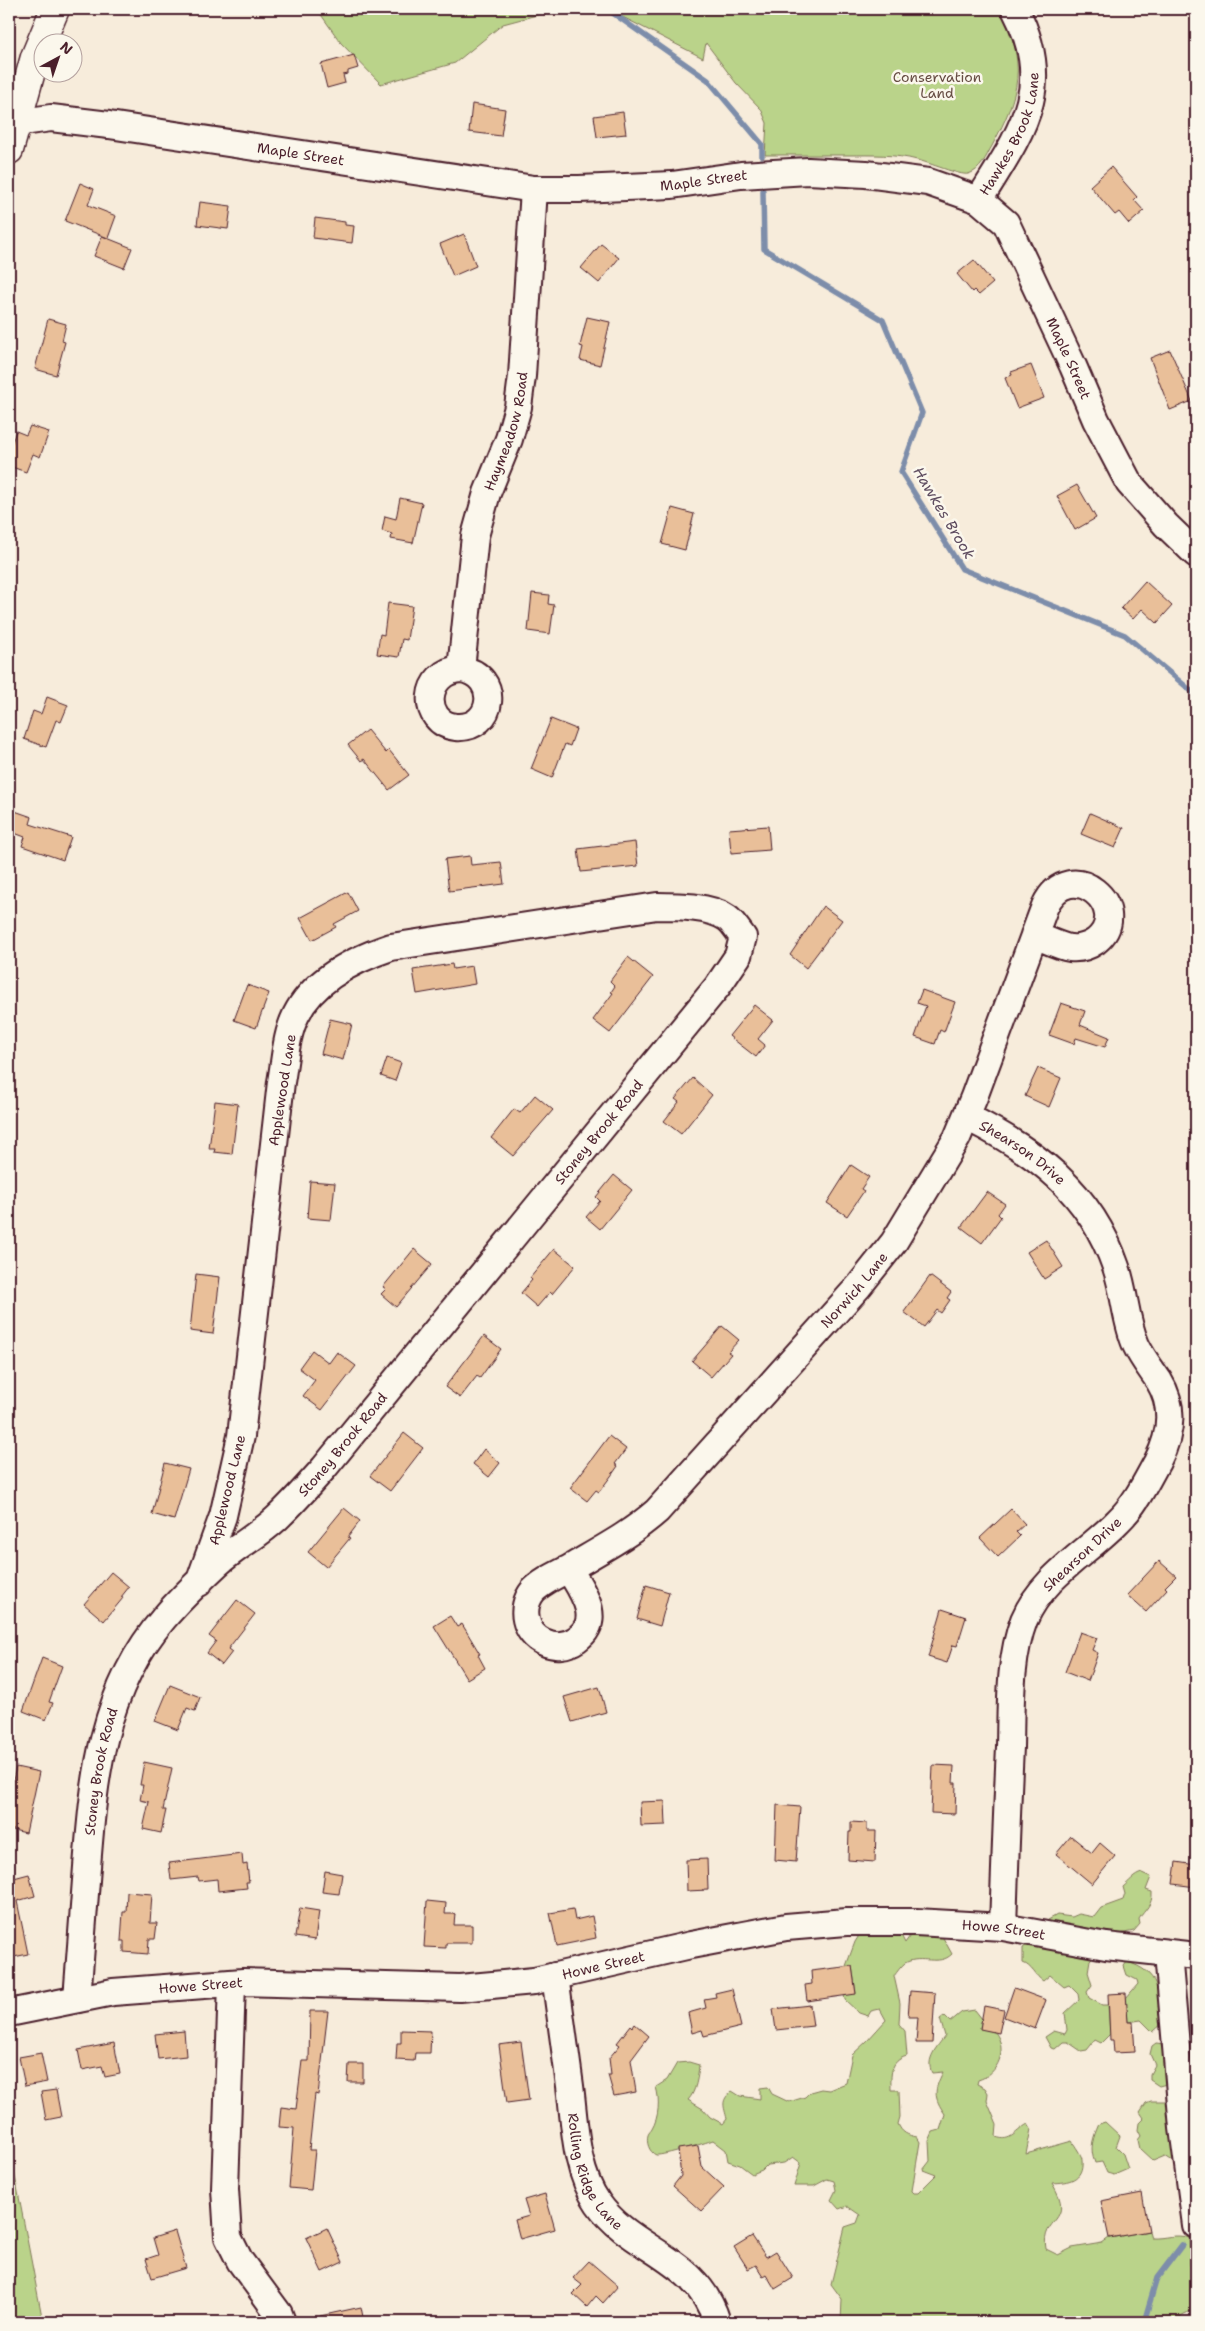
<svg xmlns="http://www.w3.org/2000/svg" width="1205" height="2331" font-family="'Shantell Sans',sans-serif">
<style>
.green{fill:#bad38a;stroke:#82795a}
.lines{fill:none;stroke-linecap:round;stroke-linejoin:round}
.stream{stroke:#7d8daa;stroke-width:5.5}
.building{fill:#e9bf99;stroke:#4a1f2b}
.minor-casing{stroke:#4a1f2b;stroke-width:30}
.major-casing{stroke:#4a1f2b;stroke-width:31}
.minor{stroke:#fbf7ec;stroke-width:26}
.major{stroke:#fbf7ec;stroke-width:28}
.labels{text-anchor:middle;dominant-baseline:central;stroke-width:5;stroke-linejoin:round;paint-order:stroke}
.park-label{font-size:14px;fill:#664c43;stroke:#fbf7ec}
.street-label{font-size:14px;fill:#4a1f2b;stroke:#fbf7ec}
.water-label{font-size:15px;font-style:italic;fill:#5f4d60;stroke:#fbf7ec}
</style>
<rect width="100%" height="100%" fill="#f7ecdb"/>
<filter id="ink" filterUnits="userSpaceOnUse"><feTurbulence type="fractalNoise" baseFrequency=".02" numOctaves="2"/><feDisplacementMap in="SourceGraphic" scale="10" xChannelSelector="R" yChannelSelector="G"/><feConvolveMatrix kernelMatrix="1 2 1 2 8 2 1 2 1" color-interpolation-filters="sRGB"/></filter>
<g filter="url(#ink)">
<g class="green">
<polygon points="317,9 559,9 503,24 455,63 381,84 341,43"/>
<path d="M596 9H1002C1026 66 1021 92 992 146 986 156 981 171 968 174 960 176 928 162 917 160 896 154 871 155 849 155 821 155 793 155 765 155L767 123 761 109 736 83 706 43 703 58 609 10Z"/>
<path d="M1142 1873 1151 1877 1146 1890 1152 1892C1153 1905 1145 1909 1139 1919L1140 1924 1134 1931 1114 1935 1090 1960 1088 1972 1092 1985 1087 1992 1089 1998 1102 2005H1108L1110 2034 1101 2043 1095 2040 1087 2050 1081 2051 1068 2042H1063L1055 2049 1051 2048 1045 2037 1054 2031 1065 2034 1067 2030 1065 2013 1079 2000 1078 1994 1069 1985 1064 1987 1050 1975 1043 1981C1035 1976 1032 1966 1023 1963V1948L1031 1942 1048 1920 1057 1915 1072 1917 1079 1914 1094 1917 1101 1908 1123 1900 1125 1894 1123 1887C1129 1882 1134 1875 1142 1873Z"/>
<path d="M912 1933 923 1936 928 1933 942 1936 952 1954C939 1967 921 1954 905 1963 901 1966 897 1972 894 1976L900 2003 899 2024 905 2031 907 2056C889 2061 891 2075 891 2090H899L900 2117 898 2124C902 2133 907 2135 917 2137L920 2142 912 2191 914 2193H918L936 2175 923 2170 930 2161 929 2141 933 2132 940 2130 945 2114C933 2097 934 2090 943 2072L932 2073C925 2059 937 2047 945 2036L940 2019 944 2016 950 2022 962 2012 975 2010 982 2019 980 2028 995 2032C1008 2049 999 2074 978 2080L977 2084 985 2088 988 2093 987 2101 997 2125 996 2137C1011 2143 1016 2130 1028 2124L1031 2129 1026 2154 1072 2141C1075 2146 1081 2154 1082 2159 1084 2181 1068 2182 1052 2183 1077 2224 1040 2216 1046 2249L1058 2255 1072 2248 1102 2243 1109 2238 1149 2231 1151 2238C1165 2239 1176 2233 1189 2238L1190 2264 1196 2291V2309C1189 2313 1180 2313 1177 2322H841L842 2299 831 2284 845 2227 857 2223 860 2215 847 2206 839 2209 831 2200 836 2190 834 2181 827 2179 814 2186H794L801 2163 793 2157 784 2163 767 2165 762 2170 752 2174 740 2165 728 2161 726 2150 713 2140C705 2143 663 2156 656 2155 649 2152 646 2142 648 2135 649 2132 651 2131 652 2129 659 2117 660 2100 656 2087L667 2080 677 2063 689 2062 699 2065C698 2076 696 2092 688 2100L703 2109 710 2117 723 2124 727 2119C724 2106 720 2101 732 2091L740 2096 760 2099V2088L768 2087 772 2094 789 2102 805 2097 810 2092 821 2089 829 2090 846 2083 852 2055 867 2041 886 2020 880 2009 871 2011 868 2016 859 2013 845 2000 844 1995 856 1993 852 1966H846L855 1942 860 1934 901 1935 905 1943Z"/>
<path d="M1127 1962C1159 1971 1160 1993 1163 2023L1154 2031 1151 2030 1141 2020 1128 2022 1126 1998 1138 1984 1137 1980 1127 1975 1124 1966Z"/>
<polygon points="1156,2043 1164,2044 1174,2082 1159,2086 1150,2080 1150,2074 1155,2065 1150,2054 1152,2046"/>
<polygon points="1151,2101 1166,2101 1170,2104 1176,2163 1165,2156 1153,2161 1140,2149 1138,2140 1141,2136 1138,2130 1139,2123 1144,2118 1140,2112 1146,2103"/>
<path d="M1105 2122 1120 2136 1116 2147 1123 2154 1128 2169 1114 2175 1107 2173 1102 2162 1095 2163C1089 2148 1093 2138 1099 2124Z"/>
<polygon points="9,2145 43,2322 9,2322"/>
</g>
<g class="lines">
<g class="stream">
<polyline points="607,9 708,80 762,144 762,156"/>
<polyline points="763,191 764,249 883,320 922,413 901,472 962,569 1125,635 1196,695"/>
<polyline points="1144,2322 1157,2278 1182,2245"/>
</g>
</g>
<g class="building">
<polygon points="354,55 358,68 348,71 348,74 343,75 345,83 327,88 321,64"/>
<polygon points="472,104 505,109 501,136 469,132"/>
<polygon points="623,112 626,134 597,137 594,116"/>
<polygon points="1111,167 1137,197 1134,200 1144,211 1129,224 1119,212 1115,215 1090,186"/>
<polygon points="80,183 94,189 88,205 116,216 108,238 65,221"/>
<polygon points="200,202 231,206 228,229 197,225"/>
<polygon points="315,218 345,222 345,225 354,226 352,243 313,238"/>
<polygon points="464,234 476,266 453,276 440,244"/>
<polygon points="102,236 132,248 124,268 94,256"/>
<polygon points="601,244 619,258 599,283 581,268"/>
<polygon points="974,260 993,283 979,295 974,290 972,292 957,274"/>
<polygon points="587,317 610,322 600,365 580,360 583,347 580,346"/>
<polygon points="48,319 66,324 62,341 65,342 56,375 35,369"/>
<polygon points="1170,350 1192,401 1170,410 1150,358"/>
<polygon points="1031,365 1044,398 1017,408 1005,378 1012,375 1011,372"/>
<polygon points="30,426 49,432 40,457 33,454 26,472 9,466 9,451 16,431 26,435"/>
<polygon points="1077,485 1096,518 1075,530 1057,496"/>
<polygon points="400,498 422,503 413,543 391,539 392,534 382,531 385,516 396,519"/>
<polygon points="672,508 694,514 685,550 662,544"/>
<polygon points="1145,581 1172,606 1157,623 1142,609 1133,619 1121,608"/>
<polygon points="532,593 549,595 548,604 554,605 550,634 528,631"/>
<polygon points="388,603 412,606 407,640 402,639 399,657 377,654 380,634 384,635"/>
<polygon points="47,697 68,705 61,722 56,720 46,747 24,739 33,711 41,714"/>
<polygon points="551,719 576,729 570,746 565,744 552,778 531,769"/>
<polygon points="367,730 386,753 389,750 409,775 389,790 364,759 361,761 348,745"/>
<polygon points="9,809 32,817 30,824 71,837 63,860 22,846 25,837 9,831"/>
<polygon points="1090,813 1124,828 1115,848 1081,834"/>
<polygon points="768,826 770,850 731,853 729,829"/>
<polygon points="635,842 638,866 581,872 578,849"/>
<polygon points="470,856 471,865 501,862 504,884 449,891 445,859"/>
<polygon points="348,892 358,911 334,924 336,927 312,940 300,918"/>
<polygon points="823,906 842,920 806,968 790,955"/>
<polygon points="628,957 653,977 610,1033 593,1020 613,993 611,992 615,986 610,981"/>
<polygon points="452,964 453,969 472,966 475,984 417,994 413,970"/>
<polygon points="247,985 269,993 256,1028 234,1020"/>
<polygon points="922,990 955,1002 944,1032 940,1030 935,1044 915,1037 926,1006 917,1003"/>
<polygon points="1061,1003 1085,1011 1080,1025 1109,1037 1105,1047 1076,1038 1074,1044 1049,1035"/>
<polygon points="754,1005 773,1020 758,1039 765,1045 756,1057 729,1036"/>
<polygon points="330,1019 352,1024 343,1060 321,1054"/>
<polygon points="387,1058 401,1063 395,1081 381,1076"/>
<polygon points="1038,1068 1061,1078 1049,1107 1025,1096"/>
<polygon points="693,1078 712,1095 681,1134 664,1121 679,1102 675,1099"/>
<polygon points="535,1095 553,1110 513,1156 491,1138 514,1109 520,1113"/>
<polygon points="215,1101 238,1104 232,1154 214,1152 215,1149 209,1149"/>
<polygon points="851,1165 869,1177 861,1189 864,1191 847,1216 827,1203"/>
<polygon points="614,1175 632,1190 600,1229 586,1217 600,1201 596,1197"/>
<polygon points="310,1181 335,1183 331,1220 307,1218"/>
<polygon points="987,1192 1005,1204 998,1214 1001,1217 982,1243 961,1227"/>
<polygon points="1046,1240 1063,1267 1044,1279 1027,1252"/>
<polygon points="414,1249 432,1264 396,1307 381,1294 386,1289 383,1287"/>
<polygon points="554,1249 575,1266 552,1294 550,1292 537,1307 521,1293 532,1280 530,1278"/>
<polygon points="196,1274 220,1277 213,1334 190,1331"/>
<polygon points="930,1276 951,1292 947,1298 950,1300 941,1313 937,1310 924,1327 904,1312"/>
<polygon points="722,1326 739,1340 728,1352 731,1354 711,1377 692,1361"/>
<polygon points="484,1336 501,1349 480,1378 477,1376 460,1398 445,1387"/>
<polygon points="312,1350 329,1363 337,1352 356,1366 322,1410 303,1396 315,1380 299,1368"/>
<polygon points="404,1433 423,1448 390,1491 370,1476"/>
<polygon points="609,1436 626,1449 615,1464 618,1466 611,1476 599,1492 596,1490 587,1501 570,1488"/>
<polygon points="484,1449 500,1463 489,1477 473,1464"/>
<polygon points="165,1463 189,1469 174,1520 152,1514"/>
<polygon points="344,1508 360,1521 348,1537 350,1538 326,1567 308,1552"/>
<polygon points="1011,1509 1025,1524 1016,1532 1020,1536 998,1557 980,1538"/>
<polygon points="1159,1561 1176,1576 1165,1587 1167,1589 1146,1612 1127,1595"/>
<polygon points="111,1572 129,1587 121,1597 123,1598 104,1621 84,1604"/>
<polygon points="646,1585 669,1592 660,1626 637,1619"/>
<polygon points="237,1600 255,1614 228,1649 232,1652 222,1665 207,1653 216,1641 209,1636"/>
<polygon points="942,1609 966,1617 957,1646 953,1645 947,1663 928,1657"/>
<polygon points="450,1616 457,1627 462,1624 480,1654 478,1655 485,1668 467,1679 434,1626"/>
<polygon points="1080,1632 1097,1638 1092,1650 1098,1653 1088,1681 1065,1672"/>
<polygon points="42,1658 62,1666 49,1702 53,1703 46,1720 23,1711"/>
<polygon points="170,1685 200,1697 195,1711 187,1708 178,1730 155,1721"/>
<polygon points="599,1687 606,1712 572,1722 564,1697"/>
<polygon points="144,1762 172,1768 163,1810 166,1810 161,1833 143,1829 149,1802 140,1800 143,1785 140,1785"/>
<polygon points="933,1765 954,1766 953,1783 956,1783 955,1814 931,1813"/>
<polygon points="16,1767 39,1772 26,1833 9,1829 9,1780 13,1780"/>
<polygon points="665,1801 666,1825 641,1826 640,1802"/>
<polygon points="777,1805 800,1807 796,1862 775,1860"/>
<polygon points="851,1822 867,1823 867,1831 876,1831 875,1862 848,1860 849,1832 851,1832"/>
<polygon points="1071,1836 1092,1853 1100,1843 1115,1856 1092,1884 1056,1854"/>
<polygon points="242,1854 243,1865 247,1864 249,1882 246,1882 247,1888 218,1891 217,1879 199,1881 198,1877 171,1880 169,1863"/>
<polygon points="707,1859 708,1890 687,1891 686,1860"/>
<polygon points="1176,1862 1196,1865 1196,1887 1173,1884"/>
<polygon points="325,1871 342,1874 339,1894 322,1892"/>
<polygon points="29,1874 35,1896 17,1901 28,1954 9,1958 9,1892 13,1892 10,1879"/>
<polygon points="127,1892 152,1894 150,1923 157,1923 155,1939 149,1939 148,1954 124,1952 124,1941 121,1941 123,1912 126,1912"/>
<polygon points="427,1901 446,1903 445,1914 455,1914 454,1925 472,1925 472,1943 446,1943 446,1948 424,1947"/>
<polygon points="300,1908 319,1911 315,1940 295,1937"/>
<polygon points="573,1909 575,1920 592,1916 596,1938 557,1946 550,1913"/>
<polygon points="852,1966 856,1994 807,2001 805,1985 812,1984 811,1971"/>
<polygon points="1014,1988 1046,2000 1035,2029 1004,2017"/>
<polygon points="732,1989 741,2027 704,2036 702,2030 692,2033 688,2013 706,2008 704,1999 716,1997 715,1993"/>
<polygon points="910,1991 935,1993 932,2043 916,2043 918,2017 908,2017"/>
<polygon points="1126,1993 1128,2022 1133,2022 1135,2052 1114,2053 1113,2040 1110,2040 1108,1994"/>
<polygon points="810,2005 813,2026 776,2030 773,2009"/>
<polygon points="984,2006 1004,2010 999,2033 980,2029"/>
<polygon points="310,2011 328,2011 318,2095 315,2094 309,2150 315,2150 311,2190 289,2188 294,2128 279,2127 281,2107 296,2109 302,2061 309,2061"/>
<polygon points="635,2024 649,2036 631,2060 636,2092 614,2096 608,2075 611,2075 609,2058 620,2045 617,2043 631,2025 633,2027"/>
<polygon points="401,2030 431,2031 430,2053 415,2053 414,2061 396,2060 397,2043 401,2043"/>
<polygon points="184,2031 186,2056 158,2059 155,2034"/>
<polygon points="521,2042 529,2100 507,2103 499,2045"/>
<polygon points="114,2043 120,2074 105,2077 102,2066 82,2070 78,2050"/>
<polygon points="41,2053 47,2082 25,2086 19,2057"/>
<polygon points="349,2064 363,2064 363,2082 348,2082"/>
<polygon points="56,2090 61,2117 46,2120 41,2092"/>
<polygon points="698,2146 702,2167 724,2187 701,2211 673,2186 681,2176 678,2149"/>
<polygon points="1142,2193 1149,2231 1109,2238 1101,2201"/>
<polygon points="545,2194 555,2229 520,2239 515,2220 529,2216 524,2200"/>
<polygon points="327,2228 343,2262 322,2272 306,2238"/>
<polygon points="175,2231 186,2268 152,2278 146,2259 158,2255 153,2238"/>
<polygon points="752,2236 766,2257 776,2251 793,2278 775,2289 766,2274 763,2276 756,2265 748,2269 734,2247"/>
<polygon points="589,2261 618,2286 603,2303 596,2296 587,2307 573,2294 582,2285 573,2278"/>
<polygon points="361,2307 364,2322 320,2322 320,2316"/>
</g>
<g class="lines">
<g class="minor-casing">
<g id="minor">
<path id="s1" d="M9 121 15 123 51 118 109 125 534 189H579L672 185 741 175 808 171 866 174 928 182 979 200 1006 223 1073 366 1096 420 1129 483 1166 525 1196 554"/>
<path id="s2" d="M979 200C1021 132 1056 88 1015 9"/>
<path id="s3" d="M461 669C501 675 495 730 456 727 420 723 423 671 461 669L475 536 487 493 509 439 518 407 522 376 534 189"/>
<path id="s4" d="M967 1117C1035 1151 1090 1191 1116 1267 1125 1292 1125 1320 1136 1345 1142 1358 1151 1369 1159 1381 1175 1407 1171 1435 1157 1462 1146 1482 1135 1505 1118 1521 1087 1553 1042 1577 1024 1620 1009 1660 1011 1705 1010 1747 1007 1807 1005 1867 1003 1927"/>
<path id="s5" d="M569 1569C581 1590 604 1619 577 1639 567 1646 555 1647 544 1642 525 1634 519 1608 533 1591 543 1580 562 1573 575 1565 604 1548 632 1533 657 1511L859 1286 894 1242 957 1138 974 1097 1045 906C1070 852 1135 909 1096 941 1089 946 1079 949 1070 948 1058 946 1046 939 1034 935"/>
<polyline points="1168,1953 1183,2128 1196,2225"/>
<path id="s6" d="M555 1976C560 2013 565 2049 570 2086 575 2125 575 2170 598 2203 632 2252 697 2256 717 2322"/>
<polyline points="232,1983 225,2189 228,2237 240,2261 279,2314 282,2322"/>
<path id="s7" d="M77 1999C80 1955 84 1911 87 1867 94 1777 102 1690 164 1618 180 1599 199 1581 217 1564 236 1547 259 1535 277 1518 294 1502 309 1485 324 1468L717 987 738 956 743 937C738 931 733 922 727 918 710 906 678 906 657 906L391 947C355 959 314 979 296 1015 286 1035 285 1060 281 1082L241 1436 223 1516 199 1583"/>
<path id="s8" d="M9 2013 113 1992 243 1982 460 1988 534 1981 691 1945 786 1927 846 1922H916L1003 1927 1106 1946 1196 1956"/>
</g>
</g>
<g class="major-casing">
<polyline id="major" points="9,150 35,57 55,9"/>
</g>
<use href="#minor" class="minor"/>
<use href="#major" class="major"/>
</g>
</g>
<g class="labels">
<g class="park-label">
<text x="937" y="77">Conservation<tspan x="937" dy="16">Land</tspan></text>
</g>
<g class="street-label">
<text stroke="none"><textPath href="#s2" startOffset="74">Hawkes Brook Lane</textPath></text>
<text stroke="none"><textPath href="#s1" startOffset="295">Maple Street</textPath></text>
<text stroke="none"><textPath href="#s1" startOffset="701">Maple Street</textPath></text>
<text stroke="none"><textPath href="#s1" startOffset="1165">Maple Street</textPath></text>
<text stroke="none"><textPath href="#s3" startOffset="425">Haymeadow Road</textPath></text>
<text transform="translate(282 1090) rotate(-81)">Applewood Lane</text>
<text stroke="none"><textPath href="#s7" startOffset="1052">Stoney Brook Road</textPath></text>
<text stroke="none"><textPath href="#s4" startOffset="66">Shearson Drive</textPath></text>
<text stroke="none"><textPath href="#s5" startOffset="618">Norwich Lane</textPath></text>
<text stroke="none"><textPath href="#s7" startOffset="648">Stoney Brook Road</textPath></text>
<text transform="translate(227 1490) rotate(-76)">Applewood Lane</text>
<text transform="translate(1082 1554) rotate(-43)">Shearson Drive</text>
<text stroke="none"><textPath href="#s7" startOffset="229">Stoney Brook Road</textPath></text>
<text stroke="none"><textPath href="#s8" startOffset="1004">Howe Street</textPath></text>
<text stroke="none"><textPath href="#s8" startOffset="599">Howe Street</textPath></text>
<text stroke="none"><textPath href="#s8" startOffset="194">Howe Street</textPath></text>
<text stroke="none"><textPath href="#s6" startOffset="202">Rolling Ridge Lane</textPath></text>
</g>
<g class="water-label">
<text transform="translate(944 513) rotate(59)">Hawkes Brook</text>
</g>
</g>
<rect width="1205" height="2331" fill="none" stroke="#fbf7ec" stroke-width="30"/>
<rect x="15" y="15" width="1175" height="2301" fill="none" stroke="#4a1f2b" stroke-width="2" filter="url(#ink)"/>
<g transform="translate(58 58) rotate(40)"><circle r="24" fill="#fbf7ec" stroke="#b4a19f"/>
<path d="M0-4L9 19L0 12L-9 19Z" fill="#4a1f2b"/>
<text y="-8" font-size="14" font-weight="bold" text-anchor="middle" fill="#4a1f2b">N</text>
</g>
</svg>
